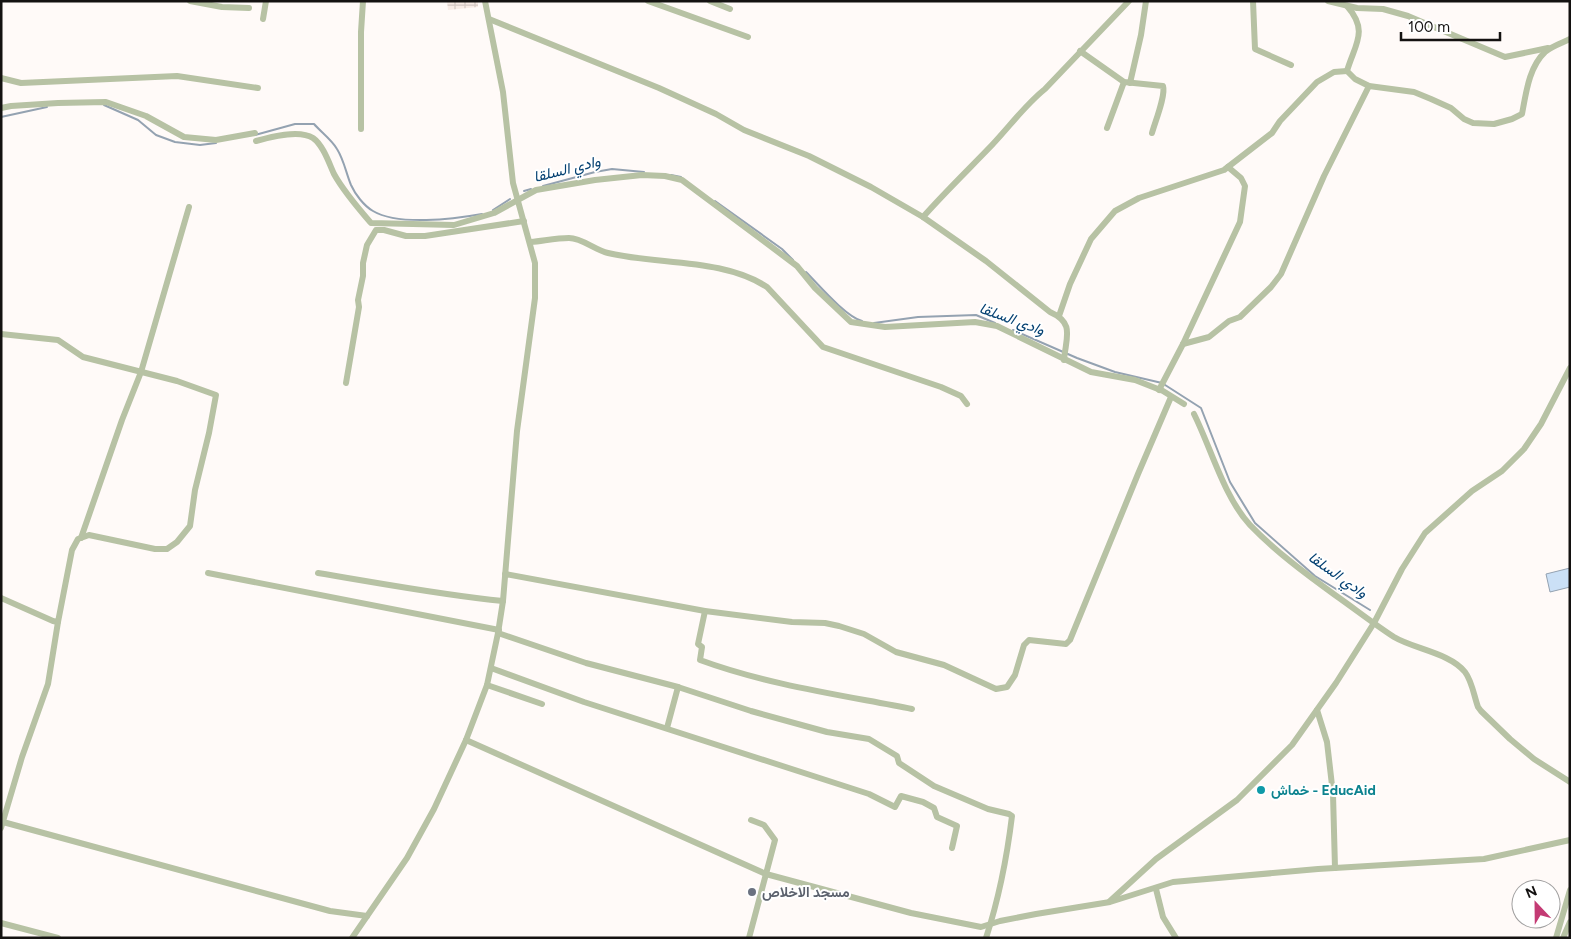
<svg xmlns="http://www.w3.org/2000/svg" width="1571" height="939" font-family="Figtree,Vazirmatn,sans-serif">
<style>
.industrial{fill:url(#industrial-grid)}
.water{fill:#cbe0f6;stroke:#94a2b1}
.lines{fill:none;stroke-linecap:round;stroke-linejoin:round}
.stream{stroke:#94a2b1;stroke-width:2}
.minor{stroke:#b7c2a4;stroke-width:6}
.culture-dot{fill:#0f9aa8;stroke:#fff;stroke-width:2}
.worship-dot{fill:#6b7280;stroke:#fff;stroke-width:2}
.labels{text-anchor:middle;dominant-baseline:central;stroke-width:4;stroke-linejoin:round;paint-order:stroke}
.culture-label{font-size:14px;font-weight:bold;fill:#0d838f;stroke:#fff;text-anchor:start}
.worship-label{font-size:14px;font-weight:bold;fill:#5b616d;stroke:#fff;text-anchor:start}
.water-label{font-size:15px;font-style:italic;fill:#054172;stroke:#fff}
</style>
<defs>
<pattern id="industrial-grid" width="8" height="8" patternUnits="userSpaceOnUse" patternTransform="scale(1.25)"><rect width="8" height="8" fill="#f8ece6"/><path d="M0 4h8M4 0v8" fill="none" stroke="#d4c9c4"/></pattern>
</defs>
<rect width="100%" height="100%" fill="#fffaf8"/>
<polygon class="industrial" points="447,1 478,1 478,7 448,10"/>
<polygon class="water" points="1570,568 1570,587 1550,592 1546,574"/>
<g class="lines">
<g class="stream">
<polyline points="104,105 138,120 156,135 175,142 200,145 216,143"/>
<polyline points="1,117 47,107"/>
<path d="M255 135 295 124H314C321 132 332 140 337 149 344 160 346 173 351 185 355 194 364 206 373 211 398 226 454 219 482 214"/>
<polyline points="671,175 681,177"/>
<polyline points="543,186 595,172 612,169 644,172"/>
<polyline points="524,191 531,189"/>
<polyline points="715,201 782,249 793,260"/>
<polyline points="493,210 510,199"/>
<path d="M806 272C819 285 845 316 862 321"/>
<polyline points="874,323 918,317 976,315 995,323"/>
<polyline points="1013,330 1077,358 1115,372 1162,383 1201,408 1230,482 1255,523 1315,576 1370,610"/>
</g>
<g class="minor">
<polyline points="190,1 222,7 249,8"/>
<polyline points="648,1 748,37"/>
<polyline points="710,1 730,9"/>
<polyline points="1253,1 1255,49 1291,65"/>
<polyline points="1328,1 1357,8 1383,9 1408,16 1505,57 1548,48"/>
<path d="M1347 6C1369 31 1355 44 1347 71L1355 79 1369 86 1414 92 1431 99 1451 108 1464 119 1473 123 1494 124 1512 119 1522 114C1526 93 1529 67 1545 52 1552 46 1562 43 1570 39"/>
<polyline points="263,19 266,1"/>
<path d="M489 19 659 88 716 114 744 130 809 156 871 187 923 217 986 261 1050 312C1075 323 1066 337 1064 360"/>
<path d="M1080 51 1124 82 1163 86C1166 95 1155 122 1152 133"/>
<polyline points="1,78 21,83 177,76 258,88"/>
<polyline points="1130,83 1141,35 1146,1"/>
<polyline points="1,108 11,106 58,103 106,102 146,116 184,137 216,140 255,133"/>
<polyline points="1107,128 1124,82"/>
<polyline points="361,129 361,32 363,1"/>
<path d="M256 141C270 137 299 129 313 138 323 145 329 163 334 174 344 192 358 208 371 223L454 225 494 213 536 190 595 180 642 175 665 176 682 180 797 266 815 288 851 322 885 327 975 322 997 326 1091 372 1135 380 1163 391 1184 404"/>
<path d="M923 217C945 192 969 169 992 145 1010 126 1025 105 1045 89L1129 1"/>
<path d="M531 242C543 241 556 238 569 238 582 238 595 250 608 253 658 265 723 258 767 287L823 347 941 387 961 396 967 404"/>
<polyline points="1059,316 1070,284 1091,239 1115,211 1139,198 1224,170 1272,133 1280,121 1317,82 1334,72 1347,71"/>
<polyline points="1,334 58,340 83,357 177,381 216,395 209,433 195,490 190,526 177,542 167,549 155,549 89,535 78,539 72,550 58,622 53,621 1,598"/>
<polyline points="1183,344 1209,337 1229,321 1240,317 1271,287 1281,274 1324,176 1369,86"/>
<polyline points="346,383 359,307 358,300 363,276 363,263 367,245 376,230 384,230 406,236 425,236 524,221"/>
<polyline points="1159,390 1183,344 1240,222 1245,186 1241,178 1228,167"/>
<path d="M1194 414C1211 448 1224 497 1250 525 1275 551 1306 574 1335 595 1355 609 1374 624 1394 637 1414 649 1450 653 1465 672 1472 681 1474 696 1478 707L1481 711 1510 739 1534 759 1570 782"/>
<polyline points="81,538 122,420 141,372 189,207"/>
<polyline points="208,573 499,630"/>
<path d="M318 573C379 583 441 595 503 601"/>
<polyline points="505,574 705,611 792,622 825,623 839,626 864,634 896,652 944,665 996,689 1007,687 1015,675 1024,645 1029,640 1066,644 1070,640 1138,474 1171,397"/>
<path d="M705 611 698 644 702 647 700 660C768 685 841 695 912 709"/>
<path d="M498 633 586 663 678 687 751 711 827 732 869 739 897 756 899 763 934 786 988 809 1009 814 1012 816C1007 857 999 898 986 938"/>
<polyline points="491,668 584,702 869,794 895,807 901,796 923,802 934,808 937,817 957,826 952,848"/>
<polyline points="487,685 542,704"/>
<polyline points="1317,710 1327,742 1333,794 1335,868"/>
<polyline points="667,728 678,687"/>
<polyline points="466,740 766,874 911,913 981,927 1000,921 1036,914 1110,902 1173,882 1318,869 1484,859 1570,840"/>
<polyline points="3,822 330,911 367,916"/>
<polyline points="1,828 22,757 48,684 58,622"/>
<polyline points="1156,889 1163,917 1176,938"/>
<polyline points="1110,901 1156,859 1237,800 1292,745 1336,683 1374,623 1402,569 1425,533 1472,491 1502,471 1524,449 1541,424 1570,368"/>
<polyline points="1,923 58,938"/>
<polyline points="352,938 407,858 434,809 466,740 487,685 498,633 503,601 517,431 535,298 535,263 513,183 503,92 485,1"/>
<polyline points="749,938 775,840 764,825 751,820"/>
<polyline points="1556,938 1570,890"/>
<polyline points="1563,938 1570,922"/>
</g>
</g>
<circle class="culture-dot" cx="1261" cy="790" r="5"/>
<circle class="worship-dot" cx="752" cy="892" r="5"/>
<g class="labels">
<g class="culture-label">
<text x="1271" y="790">خماش - EducAid</text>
</g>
<g class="worship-label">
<text x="762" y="892">مسجد الاخلاص</text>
</g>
<g class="water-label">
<text transform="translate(567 169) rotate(-14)">وادي السلقا</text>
<text transform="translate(1012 319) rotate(20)">وادي السلقا</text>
<text transform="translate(1338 575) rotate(35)">وادي السلقا</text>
</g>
</g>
<rect width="1571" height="939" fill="none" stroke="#141211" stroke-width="5"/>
<g transform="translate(1536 904) rotate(338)"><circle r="24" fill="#ffffff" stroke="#a1a0a0"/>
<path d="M0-4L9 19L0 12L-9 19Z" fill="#c43b74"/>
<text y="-8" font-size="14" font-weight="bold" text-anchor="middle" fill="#141211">N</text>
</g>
<path d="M1401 32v8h99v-8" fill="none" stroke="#141211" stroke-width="2.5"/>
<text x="1408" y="32" font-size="15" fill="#141211" stroke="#ffffff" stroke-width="4" paint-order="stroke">100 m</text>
</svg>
